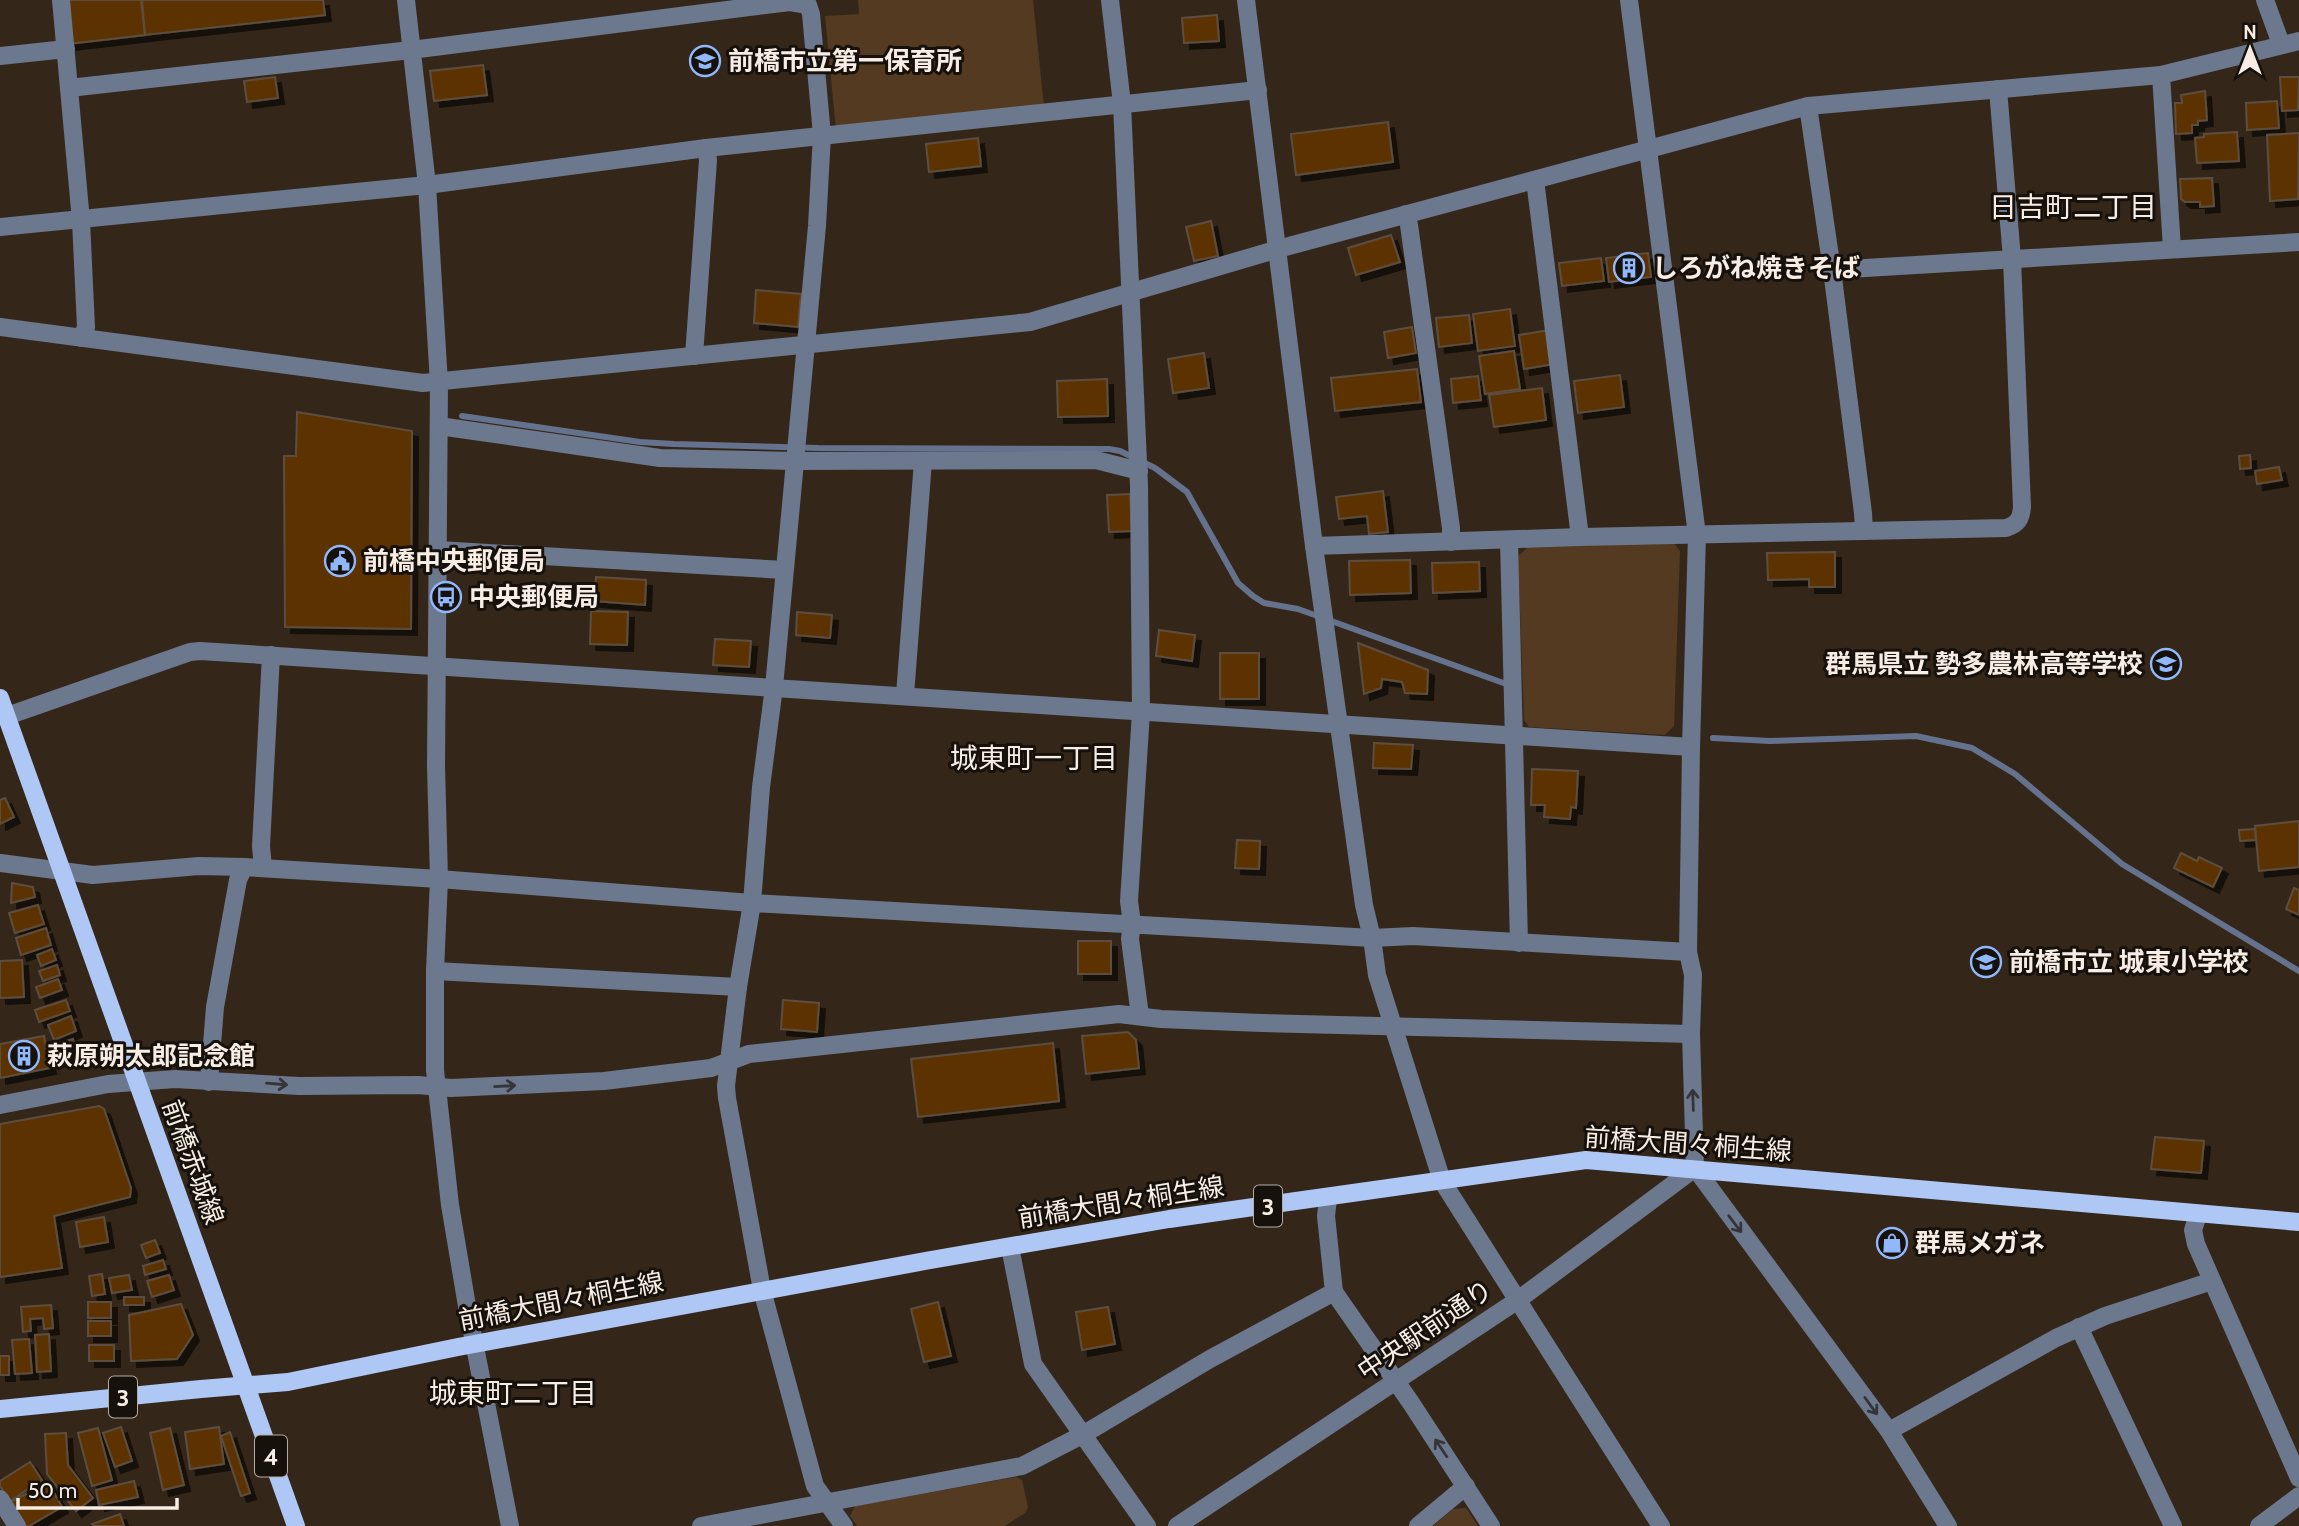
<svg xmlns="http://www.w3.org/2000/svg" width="2299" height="1526" font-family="Cabin,'Noto Sans JP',sans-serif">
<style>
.green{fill:#533a21}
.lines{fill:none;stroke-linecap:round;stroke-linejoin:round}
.stream{stroke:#65728e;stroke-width:6}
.building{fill:#5b3301;stroke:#5d4e40;stroke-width:2;filter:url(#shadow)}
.minor{stroke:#6c788e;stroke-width:18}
.major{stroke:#aec7f4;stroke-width:18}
.oneway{stroke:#353539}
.labels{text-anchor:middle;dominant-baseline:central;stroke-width:6;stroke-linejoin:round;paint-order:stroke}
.shield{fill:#17110b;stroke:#b4aba4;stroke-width:2}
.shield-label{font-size:24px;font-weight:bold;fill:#f7ede5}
.poi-label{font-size:26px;font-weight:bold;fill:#f7ede5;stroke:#17110b;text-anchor:start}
.street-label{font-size:26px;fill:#f7ede5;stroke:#17110b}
.neighbourhood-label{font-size:28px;fill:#f7ede5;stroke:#17110b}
</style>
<defs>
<filter id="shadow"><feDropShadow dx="6" dy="6" stdDeviation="0" flood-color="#0009"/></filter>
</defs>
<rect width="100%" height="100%" fill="#34271a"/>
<g class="green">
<polygon points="858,0 1033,0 1044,107 836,130 825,16 859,14"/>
<polygon points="1673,542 1680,551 1674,726 1665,735 1529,727 1524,720 1518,556 1527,548"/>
<polygon points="1016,1477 1022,1480 1028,1507 1025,1513 1005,1526 857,1526 850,1516 855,1506"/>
<polygon points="1466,1508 1478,1526 1433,1526 1453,1509"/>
</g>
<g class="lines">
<g class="stream">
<polyline points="462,416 640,442 674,444 819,448 1109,449 1120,451 1155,468 1187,492 1238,583 1253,596 1264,603 1298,609 1509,685"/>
<polyline points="1713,738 1770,741 1916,736 1972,748 2015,774 2122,864 2299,971"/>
</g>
</g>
<g class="building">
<polygon points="64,0 141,0 145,35 69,44"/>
<polygon points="142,0 323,0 325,15 145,35"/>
<polygon points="1217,15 1219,41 1184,43 1182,18"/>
<polygon points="483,65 487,95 434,101 430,71"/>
<polygon points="275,77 278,98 247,102 244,81"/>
<polygon points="2280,77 2299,77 2298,110 2282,111"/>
<polygon points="2205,91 2207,120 2198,121 2198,125 2192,125 2192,133 2176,134 2175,103 2182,103 2181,95"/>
<polygon points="2277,101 2279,128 2247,130 2246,103"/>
<polygon points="1388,122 1393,162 1296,175 1291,134"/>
<polygon points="2237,132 2239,161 2197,163 2195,138 2204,137 2204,134"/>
<polygon points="2299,133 2298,199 2270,201 2267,135"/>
<polygon points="978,138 981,166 929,172 926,144"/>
<polygon points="2212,178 2214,206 2200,207 2200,202 2185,202 2181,199 2180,179"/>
<polygon points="1211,221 1218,256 1194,261 1186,227"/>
<polygon points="1391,235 1400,262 1356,275 1348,248"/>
<polygon points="1648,253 1651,277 1609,282 1606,258"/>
<polygon points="1601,258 1604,281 1562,286 1559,263"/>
<polygon points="756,290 801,294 798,327 754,323"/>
<polygon points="1510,309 1515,346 1478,351 1473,314"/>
<polygon points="1469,315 1472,343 1439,347 1436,318"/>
<polygon points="1412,327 1416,353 1388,358 1384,332"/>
<polygon points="1550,330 1555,364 1524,369 1519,335"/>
<polygon points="1514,351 1520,389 1485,394 1479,356"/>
<polygon points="1204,353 1209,388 1173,393 1168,359"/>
<polygon points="1417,369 1421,402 1335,411 1331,378"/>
<polygon points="1620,375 1624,407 1578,413 1574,381"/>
<polygon points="1478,376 1481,400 1453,403 1451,379"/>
<polygon points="1107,379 1108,416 1058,417 1057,381"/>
<polygon points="1542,388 1546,420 1494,427 1489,395"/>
<polygon points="297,412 412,431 411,629 285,627 284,456 296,456"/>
<polygon points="2250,455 2251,468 2240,469 2239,456"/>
<polygon points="2279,467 2282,480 2257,484 2255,471"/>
<polygon points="1383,491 1388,532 1369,534 1367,516 1339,519 1336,497"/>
<polygon points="1130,494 1132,531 1109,532 1107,495"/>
<polygon points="1835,552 1835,587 1809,587 1809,579 1768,580 1767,553"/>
<polygon points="1410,560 1411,593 1350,595 1349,561"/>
<polygon points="1479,562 1480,591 1433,593 1432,563"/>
<polygon points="596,577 646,580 645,605 594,601"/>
<polygon points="591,611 628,612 627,645 590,644"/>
<polygon points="797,612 832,615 830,638 796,635"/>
<polygon points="1159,630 1195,635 1192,661 1156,656"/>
<polygon points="715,639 751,641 749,667 713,665"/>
<polygon points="1358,643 1428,670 1427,694 1405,693 1402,682 1382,679 1381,688 1364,694"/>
<rect x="1220" y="653" width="39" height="46"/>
<polygon points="1374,743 1413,745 1411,769 1373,768"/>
<polygon points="1532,769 1578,771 1576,808 1571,807 1570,819 1544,817 1545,805 1531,805"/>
<polygon points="5,798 14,817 0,824 0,800"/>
<polygon points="2299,821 2299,867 2259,871 2255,826"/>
<polygon points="2255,829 2256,840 2240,841 2239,830"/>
<polygon points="1237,840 1260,841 1259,869 1235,868"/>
<polygon points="2181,853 2197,861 2199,857 2222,868 2213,887 2174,868"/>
<polygon points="12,883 33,887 35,897 11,903"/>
<polygon points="2294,888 2299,890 2299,915 2286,909"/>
<polygon points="38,905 44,924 15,933 9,913"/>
<polygon points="46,928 51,945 21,955 16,938"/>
<rect x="1078" y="941" width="33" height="33"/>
<polygon points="52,949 56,960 41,966 37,955"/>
<polygon points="22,960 24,997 0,998 0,961"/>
<polygon points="57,965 60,975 43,981 39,971"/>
<polygon points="58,979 62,990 40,998 36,987"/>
<polygon points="66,1000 70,1011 39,1022 35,1010"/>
<polygon points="783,1000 819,1003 817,1032 781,1029"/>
<polygon points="71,1016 76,1031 54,1040 48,1025"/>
<polygon points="1128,1032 1136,1040 1139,1068 1086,1074 1082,1036"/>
<polygon points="44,1036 50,1068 0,1078 0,1044"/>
<polygon points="73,1039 78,1054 56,1061 51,1046"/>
<polygon points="1053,1043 1059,1101 918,1117 911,1059"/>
<polygon points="99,1106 104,1109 131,1188 130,1197 54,1216 62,1268 0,1277 0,1124"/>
<polygon points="2155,1137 2204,1141 2201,1173 2151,1169"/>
<polygon points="104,1217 108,1242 80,1247 76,1222"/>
<polygon points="155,1240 160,1253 146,1258 141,1245"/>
<polygon points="163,1260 166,1269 145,1275 143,1266"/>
<polygon points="102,1274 105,1294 92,1296 89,1276"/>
<polygon points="129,1275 132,1290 112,1293 109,1278"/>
<polygon points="169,1275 174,1290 152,1297 147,1281"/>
<rect x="124" y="1297" width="20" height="8"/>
<rect x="88" y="1302" width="23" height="16"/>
<polygon points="938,1302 951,1356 924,1362 911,1309"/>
<polygon points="181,1304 193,1335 177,1359 131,1361 129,1315"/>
<polygon points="51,1305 53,1328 44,1329 43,1318 30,1319 31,1331 23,1332 21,1307"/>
<polygon points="1108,1307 1115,1344 1082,1350 1076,1312"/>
<rect x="88" y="1321" width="23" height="15"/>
<polygon points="49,1334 51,1371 37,1372 35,1335"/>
<polygon points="29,1339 32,1373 15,1374 12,1340"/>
<rect x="89" y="1345" width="25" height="16"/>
<rect x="0" y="1356" width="9" height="19"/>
<polygon points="121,1427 132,1461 115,1467 103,1433"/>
<polygon points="219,1427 224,1464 190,1469 185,1432"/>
<polygon points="98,1428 112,1480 92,1486 78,1433"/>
<polygon points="170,1428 184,1485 163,1490 150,1433"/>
<polygon points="230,1432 250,1493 241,1496 221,1436"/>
<polygon points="66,1433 68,1465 93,1498 76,1511 47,1474 45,1434"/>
<polygon points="30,1462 42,1480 10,1501 0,1486 0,1481"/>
<polygon points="134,1481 138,1497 99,1505 96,1490"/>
<polygon points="48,1482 62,1507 29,1526 22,1526 9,1503"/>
<polygon points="120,1514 124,1526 93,1526 92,1524"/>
</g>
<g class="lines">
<g class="minor">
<polyline points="61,0 81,221 86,327 82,338"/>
<polyline points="406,0 427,185 439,383 436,766 439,879 435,971 435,1070 450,1205 467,1306 510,1526"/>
<polyline points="1110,0 1122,104 1139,485 1141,712 1129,901 1132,924 1130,939 1140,1016"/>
<polyline points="1246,0 1314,546 1364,905 1372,938 1377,975 1442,1181 1661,1526"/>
<polyline points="2265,0 2281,44"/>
<polyline points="0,56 66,49"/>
<polyline points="2161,75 2172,249"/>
<polyline points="69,88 411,50 790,2 808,5 811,14 822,135 817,226 774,687 761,787 752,903 738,987 726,1086 727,1098 762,1290 815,1486 844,1526"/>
<polyline points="1808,106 1832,270 1863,513 1864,531"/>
<polyline points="1535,180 1580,537"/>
<polyline points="1406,214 1409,225 1451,528 1451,542"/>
<polyline points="0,227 427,185 706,148 1258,90"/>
<polyline points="1832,270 2299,242"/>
<polyline points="0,327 423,383 1030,322 1278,249 1808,106 2161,75 2299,41"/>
<polyline points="694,356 708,160 706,148"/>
<polyline points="439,426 660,458 795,461 1096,460 1139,471"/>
<polyline points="1509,540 1519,943"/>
<path d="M1314 546 1580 537 2006 528C2018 524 2021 519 2022 507L2012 259 1998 89"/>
<polyline points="438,550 784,570"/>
<polyline points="905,695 923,461"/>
<polyline points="7,716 190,652 200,651 1691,747"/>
<polyline points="0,863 93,875 199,866 244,867 439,879 752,903 1372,938 1413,936 1688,952 1691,747 1697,535 1629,0"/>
<polyline points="263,868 261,846 271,655"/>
<polyline points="1688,952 1693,975 1691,1034 1695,1168 1889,1431 1948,1526"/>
<polyline points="435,971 738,987"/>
<polyline points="209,1082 215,1007 238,880 244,867"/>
<polyline points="0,1105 108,1084 175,1079 299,1086 418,1085 451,1088 604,1081 711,1068 749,1054 1119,1014 1161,1019 1262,1023 1691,1034"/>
<polyline points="2198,1215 2193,1230 2196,1244 2299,1478"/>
<polyline points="1010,1247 1033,1364 1147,1526"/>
<polyline points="1334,1292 1411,1403 1491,1526"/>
<polyline points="2079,1327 2173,1526"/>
<polyline points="1889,1431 2056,1338 2105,1316 2212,1281"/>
<polyline points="0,1499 17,1526"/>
<polyline points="701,1526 1022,1466 1084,1434 1210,1359 1334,1292 1326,1216 1328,1199"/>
<polyline points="1177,1526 1518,1300 1695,1168"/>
<polyline points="1418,1526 1466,1486"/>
<polyline points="2259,1526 2299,1496"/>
</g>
<g class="major">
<polyline points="0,698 296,1526"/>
<polyline points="0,1409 201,1389 288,1382 458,1347 925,1261 1169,1219 1586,1160 2299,1222"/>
</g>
</g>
<defs><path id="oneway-shaft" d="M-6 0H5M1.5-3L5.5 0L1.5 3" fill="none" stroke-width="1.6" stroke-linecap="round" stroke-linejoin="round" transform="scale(1.75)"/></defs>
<g class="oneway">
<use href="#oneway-shaft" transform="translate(277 1084) rotate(5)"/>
<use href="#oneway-shaft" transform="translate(505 1086) rotate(-3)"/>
<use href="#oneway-shaft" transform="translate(1693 1100) rotate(-92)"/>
<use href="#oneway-shaft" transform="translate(1735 1224) rotate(53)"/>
<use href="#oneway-shaft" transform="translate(1871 1406) rotate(54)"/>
<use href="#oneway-shaft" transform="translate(1441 1448) rotate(-124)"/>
</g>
<defs>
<g id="school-ring" transform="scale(1.575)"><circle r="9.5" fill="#17110b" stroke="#91b8fd" stroke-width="1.5"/><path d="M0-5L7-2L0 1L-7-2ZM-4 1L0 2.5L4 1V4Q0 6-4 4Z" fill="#91b8fd"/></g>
<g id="building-ring" transform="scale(1.575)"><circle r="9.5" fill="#17110b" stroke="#91b8fd" stroke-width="1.5"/><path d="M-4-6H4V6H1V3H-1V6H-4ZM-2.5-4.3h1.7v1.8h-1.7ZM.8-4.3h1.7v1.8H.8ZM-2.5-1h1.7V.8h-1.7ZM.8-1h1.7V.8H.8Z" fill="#91b8fd"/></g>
<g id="civic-ring" transform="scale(1.575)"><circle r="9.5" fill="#17110b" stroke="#91b8fd" stroke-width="1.5"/><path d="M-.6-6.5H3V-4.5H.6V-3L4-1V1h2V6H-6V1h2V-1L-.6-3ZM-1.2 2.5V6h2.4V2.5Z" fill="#91b8fd"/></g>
<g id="bus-ring" transform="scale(1.575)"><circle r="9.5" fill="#17110b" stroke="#91b8fd" stroke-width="1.5"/><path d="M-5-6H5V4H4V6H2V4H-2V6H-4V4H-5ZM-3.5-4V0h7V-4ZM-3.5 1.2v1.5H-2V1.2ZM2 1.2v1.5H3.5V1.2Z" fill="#91b8fd"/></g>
<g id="shop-ring" transform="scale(1.575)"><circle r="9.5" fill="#17110b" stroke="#91b8fd" stroke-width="1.5"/><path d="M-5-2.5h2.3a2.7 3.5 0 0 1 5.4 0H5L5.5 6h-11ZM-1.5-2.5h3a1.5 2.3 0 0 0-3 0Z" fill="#91b8fd"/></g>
</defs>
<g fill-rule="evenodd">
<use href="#school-ring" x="705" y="61"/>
<use href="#building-ring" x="1629" y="268"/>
<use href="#civic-ring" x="340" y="561"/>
<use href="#bus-ring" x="446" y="597"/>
<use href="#school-ring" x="2166" y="664"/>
<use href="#school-ring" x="1986" y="962"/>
<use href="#building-ring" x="24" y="1056"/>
<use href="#shop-ring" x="1892" y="1243"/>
</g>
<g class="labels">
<g class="shield">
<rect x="1254" y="1185.5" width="28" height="41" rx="5"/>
<rect x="109" y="1376.5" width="28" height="41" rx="5"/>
<rect x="255" y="1435.5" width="32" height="41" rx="5"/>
</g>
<g class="shield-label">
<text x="1268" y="1206">3</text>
<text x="123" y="1397">3</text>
<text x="271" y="1456">4</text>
</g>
<g class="poi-label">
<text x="728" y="61">前橋市立第一保育所</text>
<text x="1652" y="268">しろがね焼きそば</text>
<text x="363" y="561">前橋中央郵便局</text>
<text x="469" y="597">中央郵便局</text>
<text x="2143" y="664" text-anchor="end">群馬県立 勢多農林高等学校</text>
<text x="2009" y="962">前橋市立 城東小学校</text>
<text x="47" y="1056">萩原朔太郎記念館</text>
<text x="1915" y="1243">群馬メガネ</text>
</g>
<g class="street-label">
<text transform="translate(1688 1144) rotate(4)">前橋大間々桐生線</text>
<text transform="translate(193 1162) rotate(70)">前橋赤城線</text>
<text transform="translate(1121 1202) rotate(-9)">前橋大間々桐生線</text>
<text transform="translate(561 1301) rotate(-11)">前橋大間々桐生線</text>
<text transform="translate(1425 1330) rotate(-34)">中央駅前通り</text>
</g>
<g class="neighbourhood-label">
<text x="2073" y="207">日吉町二丁目</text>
<text x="1034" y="758">城東町一丁目</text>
<text x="513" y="1393">城東町二丁目</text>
</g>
</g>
<g transform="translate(2250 49)" stroke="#17110b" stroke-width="5" paint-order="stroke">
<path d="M0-5L12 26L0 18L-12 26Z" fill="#f7ede5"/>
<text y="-10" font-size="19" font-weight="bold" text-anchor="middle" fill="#f7ede5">N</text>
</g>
<path d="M18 1498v10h159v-10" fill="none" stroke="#f7ede5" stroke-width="3.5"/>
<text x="28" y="1498" font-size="21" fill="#f7ede5" stroke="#17110b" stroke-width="5" paint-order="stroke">50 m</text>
</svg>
